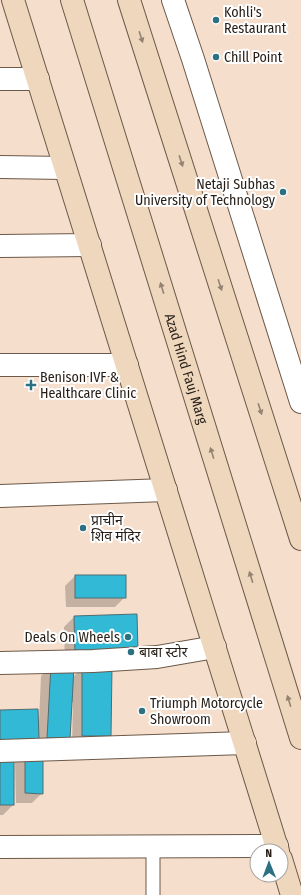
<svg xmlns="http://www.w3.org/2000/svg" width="301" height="895" font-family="'Fira Sans Condensed','Noto Sans Devanagari',sans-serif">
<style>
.shadow{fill:#0003}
.building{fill:#32b9d6;stroke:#4f6c74}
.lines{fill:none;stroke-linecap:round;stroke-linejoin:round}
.lane-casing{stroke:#6c5949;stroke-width:15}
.street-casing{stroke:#6c5949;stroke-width:24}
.secondary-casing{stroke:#6c5949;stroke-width:24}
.lane{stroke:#fff;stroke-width:13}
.street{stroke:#fff;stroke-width:22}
.secondary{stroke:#eed7bd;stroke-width:22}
.oneway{fill:#948372}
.poi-dot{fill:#2c7081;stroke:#fff;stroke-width:1.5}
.labels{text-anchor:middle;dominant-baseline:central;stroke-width:4;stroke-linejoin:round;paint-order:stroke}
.poi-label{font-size:14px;fill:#251d16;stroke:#fff;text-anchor:start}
.street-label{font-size:14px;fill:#251d16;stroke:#fff}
</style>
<rect width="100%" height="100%" fill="#f5decb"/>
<g class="shadow">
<polygon points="75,576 125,597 115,607 66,607 65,586"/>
<polygon points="136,615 65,663 64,627 74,617"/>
<polygon points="51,666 72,678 82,668 110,735 101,745 72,745 73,702 71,702 69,739 38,748 0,711 39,721 41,676"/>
<polygon points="25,751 42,793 32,803 16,803 15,761"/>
<polygon points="0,762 13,805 3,815 0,815"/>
</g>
<g class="building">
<rect x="75" y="575" width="51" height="23"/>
<polygon points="137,614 138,652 75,654 74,616"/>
<polygon points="51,665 74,667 70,739 47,738"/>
<polygon points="82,667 112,667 111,736 82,736"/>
<polygon points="38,709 39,739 0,740 0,710"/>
<polygon points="25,750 43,750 43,794 25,793"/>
<rect x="0" y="761" width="14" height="44"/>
</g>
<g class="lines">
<g class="lane-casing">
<polyline id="lane" points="153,847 153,895"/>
</g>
<g class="street-casing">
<g id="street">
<polyline points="173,0 193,59 301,402"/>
<polyline points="0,79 38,79"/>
<polyline points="0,167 65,168"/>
<polyline points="0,246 90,245"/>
<polyline points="0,365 127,365"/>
<polyline points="0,496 166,490"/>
<polyline points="0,663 93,661 157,657 215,647"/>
<polyline points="0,751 245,743"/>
<polyline points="0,847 277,846"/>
</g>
</g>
<g class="secondary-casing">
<g id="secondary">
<polyline points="13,0 278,851"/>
<path id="s1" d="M72 0 301 738"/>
<polyline points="129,0 301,539"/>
<polyline points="281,859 292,895"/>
</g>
</g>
<use href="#lane" class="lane"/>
<use href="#street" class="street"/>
<use href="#secondary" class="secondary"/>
</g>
<defs><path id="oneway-solid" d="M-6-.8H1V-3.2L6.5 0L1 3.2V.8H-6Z"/></defs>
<g class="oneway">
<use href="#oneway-solid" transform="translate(141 37) rotate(72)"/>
<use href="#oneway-solid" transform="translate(181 161) rotate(72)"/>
<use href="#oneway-solid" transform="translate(220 285) rotate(72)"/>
<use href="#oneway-solid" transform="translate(162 288) rotate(-107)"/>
<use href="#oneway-solid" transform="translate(260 409) rotate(72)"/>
<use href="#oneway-solid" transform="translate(212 453) rotate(-107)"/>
<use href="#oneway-solid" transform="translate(251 577) rotate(-107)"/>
<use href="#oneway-solid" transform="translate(289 701) rotate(-107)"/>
</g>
<g class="poi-dot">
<circle cx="216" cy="20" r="4"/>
<circle cx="216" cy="57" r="4"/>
<circle cx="283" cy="192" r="4"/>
<path d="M29 379h4v4h4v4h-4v4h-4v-4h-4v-4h4z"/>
<circle cx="83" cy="528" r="4"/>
<circle cx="128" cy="637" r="4"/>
<circle cx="131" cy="652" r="4"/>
<circle cx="142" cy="711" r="4"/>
</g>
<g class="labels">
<g class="poi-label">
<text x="224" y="12">Kohli's<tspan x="224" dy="16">Restaurant</tspan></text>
<text x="224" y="57">Chill Point</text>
<text x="275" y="184" text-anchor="end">Netaji Subhas<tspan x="275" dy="16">University of Technology</tspan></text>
<text x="40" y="377">Benison IVF &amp;<tspan x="40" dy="16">Healthcare Clinic</tspan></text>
<text x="91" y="520">प्राचीन<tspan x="91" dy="16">शिव मंदिर</tspan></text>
<text x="120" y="637" text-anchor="end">Deals On Wheels</text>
<text x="139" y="652">बाबा स्टोर</text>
<text x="150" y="703">Triumph Motorcycle<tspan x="150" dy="16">Showroom</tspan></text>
</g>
<g class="street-label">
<text stroke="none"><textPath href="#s1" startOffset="386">Azad Hind Fauj Marg</textPath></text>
</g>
</g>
<g transform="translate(269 863) rotate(359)"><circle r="19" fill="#ffffff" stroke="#a8a5a2"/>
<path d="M0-3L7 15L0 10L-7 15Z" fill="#2c7081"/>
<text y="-6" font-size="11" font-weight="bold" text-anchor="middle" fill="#251d16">N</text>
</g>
</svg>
